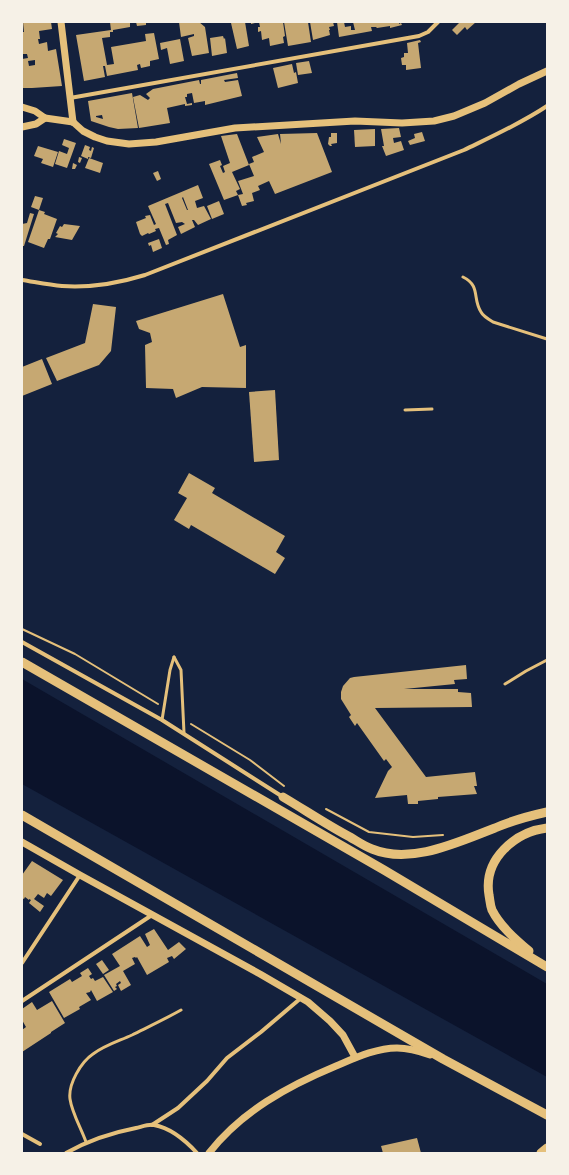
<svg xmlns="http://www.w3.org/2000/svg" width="569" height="1175" font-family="'Fira Sans Condensed',sans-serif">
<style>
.water{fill:#0b132b}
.building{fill:#c6a872;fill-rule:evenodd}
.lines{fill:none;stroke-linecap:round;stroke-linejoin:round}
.path{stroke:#e5c07b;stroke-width:2}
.service{stroke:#e5c07b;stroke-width:3}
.minor{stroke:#e5c07b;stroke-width:4}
.tertiary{stroke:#e5c07b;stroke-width:7}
.trunk{stroke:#e5c07b;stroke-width:9}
</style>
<rect width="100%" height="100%" fill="#14213d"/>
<polygon class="water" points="22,679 547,984 547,1077 22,784"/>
<g class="building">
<path d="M23 22H51L52 29 39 31 40 39H38L39 44 47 42 48 51 56 49 62 86 32 88H22V59L28 58 27 54H22V32H24ZM35 60V65L29 66 28 61Z"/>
<polygon points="110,22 130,22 130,27 113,30 113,32 110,32 110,37 102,38 107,65 114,64 111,47 146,41 145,34 154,33 159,59 150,61 150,66 141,68 140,64 137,65 138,70 107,76 105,66 103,66 105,77 84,81 76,35 111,30"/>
<polygon points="136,22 146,22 146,25 137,26"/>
<polygon points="179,22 199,22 205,27 209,53 192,56 188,38 194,36 194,34 181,37"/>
<polygon points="238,22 245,22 249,46 237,49 231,23"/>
<polygon points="251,22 283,22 285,36 283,37 284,43 270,46 269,38 262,40 261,31 258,32 258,27 260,27 259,22 251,24"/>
<polygon points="284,22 308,22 311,42 288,46"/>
<polygon points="310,22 333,22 334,26 329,27 330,30 329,30 330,35 313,40"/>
<polygon points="337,22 344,22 345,27 351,26 351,30 355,30 353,22 399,22 399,24 401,23 402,25 390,28 390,26 377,28 376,27 371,27 372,31 339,37"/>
<polygon points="460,22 476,22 467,30 465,27 457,35 452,30"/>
<polygon points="223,36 224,39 225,38 227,53 212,56 210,38"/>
<polygon points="180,39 184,61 170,64 167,48 161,50 160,43"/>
<polygon points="420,40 421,42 418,43 421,68 406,70 406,65 402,65 401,58 404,57 404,53 408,53 407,43"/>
<polygon points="309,61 312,73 298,75 296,63"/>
<polygon points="292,64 294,73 296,72 298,83 278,88 273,68"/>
<polygon points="237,73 238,78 224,80 225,82 238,80 242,96 205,105 205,101 194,103 192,93 187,94 187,97 185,97 187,104 192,103 192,105 185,106 185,104 167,108 170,123 139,128 133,97 140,95 148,100 150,98 146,94 153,89 199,80 200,84 201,84 201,80"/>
<path d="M132 93 138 128 118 129 109 127 91 121 88 101ZM102 115 103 119 96 117V116Z"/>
<polygon points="399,128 401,137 393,138 394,143 401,141 404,150 386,156 382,146 384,146 381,129"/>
<polygon points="375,129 375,146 355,147 354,130"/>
<polygon points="422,132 425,141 410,145 408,141 415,138 414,134"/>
<polygon points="317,133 332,172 275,194 269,181 258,186 260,190 252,193 254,201 246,203 247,205 242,206 238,195 243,194 238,181 254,176 249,164 254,162 252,157 264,152 257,137 278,134 281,144 280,134"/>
<polygon points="331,133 337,133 337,143 331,144 332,146 330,146 328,144 329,137 331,137"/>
<polygon points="237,134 249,165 232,172 240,189 236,191 238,195 224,200 209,164 220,160 222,165 220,166 223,173 225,172 223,166 230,163 221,136"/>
<polygon points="64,139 76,143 67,168 55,164 59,151 67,154 69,148 62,145"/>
<polygon points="85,145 90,147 89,150 91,151 92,147 94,148 91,158 88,157 88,159 81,156"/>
<polygon points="38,146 58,152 53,167 41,163 43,159 34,156"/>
<polygon points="79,157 82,158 80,163 78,162"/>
<polygon points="89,158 103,163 100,173 85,168"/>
<polygon points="73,163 77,165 75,169 72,169"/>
<polygon points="158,171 161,179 157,181 153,173"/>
<path d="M198 185 203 198 195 201 197 208 204 206 211 219 198 225 194 220H192L195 227 181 234 178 227 185 224 182 222 176 223 168 203 165 204 177 235 168 240 169 244 166 245 159 228 155 229 156 231 149 234 148 233 142 236 140 234 136 222 146 218 145 216 150 215 154 225 156 224 148 206ZM183 197 188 210H187L182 198Z"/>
<polygon points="35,196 43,198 39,210 45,212 44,214 57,219 50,239 48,239 44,248 28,242 39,210 31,207"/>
<polygon points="219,201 224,214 212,219 207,206"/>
<polygon points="30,213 34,214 24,246 22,246 22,224 27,223"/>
<polygon points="64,224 80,226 72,240 55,237 58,234 56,233 60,226 62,227"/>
<polygon points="159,239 162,248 153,252 151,245 149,246 148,243"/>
<polygon points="223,294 240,347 246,345 246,388 202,387 176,398 173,389 146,388 145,345 152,342 150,333 139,329 136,321"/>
<polygon points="93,304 116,307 111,351 99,365 57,381 46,358 85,343"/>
<polygon points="42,359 52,384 22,396 22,367"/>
<polygon points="275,390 279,460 254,462 249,392"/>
<polygon points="189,473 215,488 212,493 285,536 276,552 285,558 275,574 191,525 189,529 174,520 187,498 178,493"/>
<polygon points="466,665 467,679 454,680 455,684 404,689 458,689 458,692 471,693 472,707 375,708 426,777 475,772 477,786 474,786 477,794 438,797 438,799 418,801 418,804 408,804 407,795 375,798 388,771 392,767 386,759 384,761 357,723 355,726 349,717 351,715 341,699 341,692 343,686 350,678 354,677"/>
<polygon points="32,861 63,880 51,896 47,893 44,898 38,894 34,899 44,906 40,912 29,903 31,900 29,899 29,900 25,897 24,899 22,898 22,875"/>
<polygon points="154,929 168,950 179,942 186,949 174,959 172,956 167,958 169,962 147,975 137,957 136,958 135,957 132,958 135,964 123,971 131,985 121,991 118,985 121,983 120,981 116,984 117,986 115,987 117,989 114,991 104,975 120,966 112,954 140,936 147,947 150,945 145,934"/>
<polygon points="102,960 109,970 103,974 96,964"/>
<polygon points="88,968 92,974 89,976 91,979 93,978 95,981 103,977 113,992 97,1001 91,990 90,992 86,993 91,1000 79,1007 80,1009 64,1018 49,992 70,979 72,982 82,976 80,973"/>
<polygon points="52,1001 65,1023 51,1032 51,1033 22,1052 22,1030 26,1027 22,1020 22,1009 32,1002 37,1010"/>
<polygon points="417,1138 421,1153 383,1153 381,1146"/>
</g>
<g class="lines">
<g class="path">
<polyline points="22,629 75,654 158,704"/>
<polyline points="191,724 250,760 284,786"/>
<polyline points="326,809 369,832 413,837 443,835"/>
</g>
<g class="service">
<path d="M463 277C481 286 472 298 481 312 483 316 488 319 493 322L547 339"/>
<polyline points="405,410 432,409"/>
<polyline points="174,657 181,670 184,733"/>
<polyline points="505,684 526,671 547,660"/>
<polyline points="162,720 170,670 174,657"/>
<path d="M86 1142C81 1128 72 1113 70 1099 68 1084 81 1062 93 1054 105 1045 119 1041 132 1035 148 1027 165 1019 181 1010"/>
</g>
<g class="minor">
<polyline points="70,98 419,36 428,32 438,22"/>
<path d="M22 280C35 282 49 285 62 286 90 288 119 283 145 275L464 150C493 136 520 124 547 106"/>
<polyline points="22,642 162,720 283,797"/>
<polyline points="22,963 80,875"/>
<polyline points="22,1001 152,915"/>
<polyline points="152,1125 178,1108 207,1081 227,1058 261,1032 301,998"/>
<polyline points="22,1134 40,1144"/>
<path d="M66 1153C89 1140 110 1133 136 1128 141 1127 148 1124 154 1125 171 1128 186 1141 197 1153"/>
</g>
<g class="tertiary">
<polyline points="61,22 73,122"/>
<polyline points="22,107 35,111 45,118 73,122"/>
<polyline points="73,122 83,131 95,137 107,141 129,144 156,142 235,128 355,121 402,123 434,121 454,116 485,103 519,84 547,71"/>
<polyline points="22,127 36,124 45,118"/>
<polyline points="22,842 80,875 260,974 308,1002 330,1021 343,1035 355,1057"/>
<path d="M209 1153C242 1111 288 1086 336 1066 355 1058 376 1048 397 1048 409 1048 419 1051 430 1055"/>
</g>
<g class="trunk">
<polyline points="22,662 384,870 547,967"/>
<path d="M283 797C305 810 327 825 350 837 357 841 364 846 372 849 411 865 458 842 495 828 511 821 529 816 547 812"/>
<polyline points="22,815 443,1059 547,1115"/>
<path d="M529 951C515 939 500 926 492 910 490 905 490 900 489 895 483 859 515 832 547 828"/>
<polyline points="541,1153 547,1148"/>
</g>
</g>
<rect width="569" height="1175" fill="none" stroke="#f6f1e7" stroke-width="46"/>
</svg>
